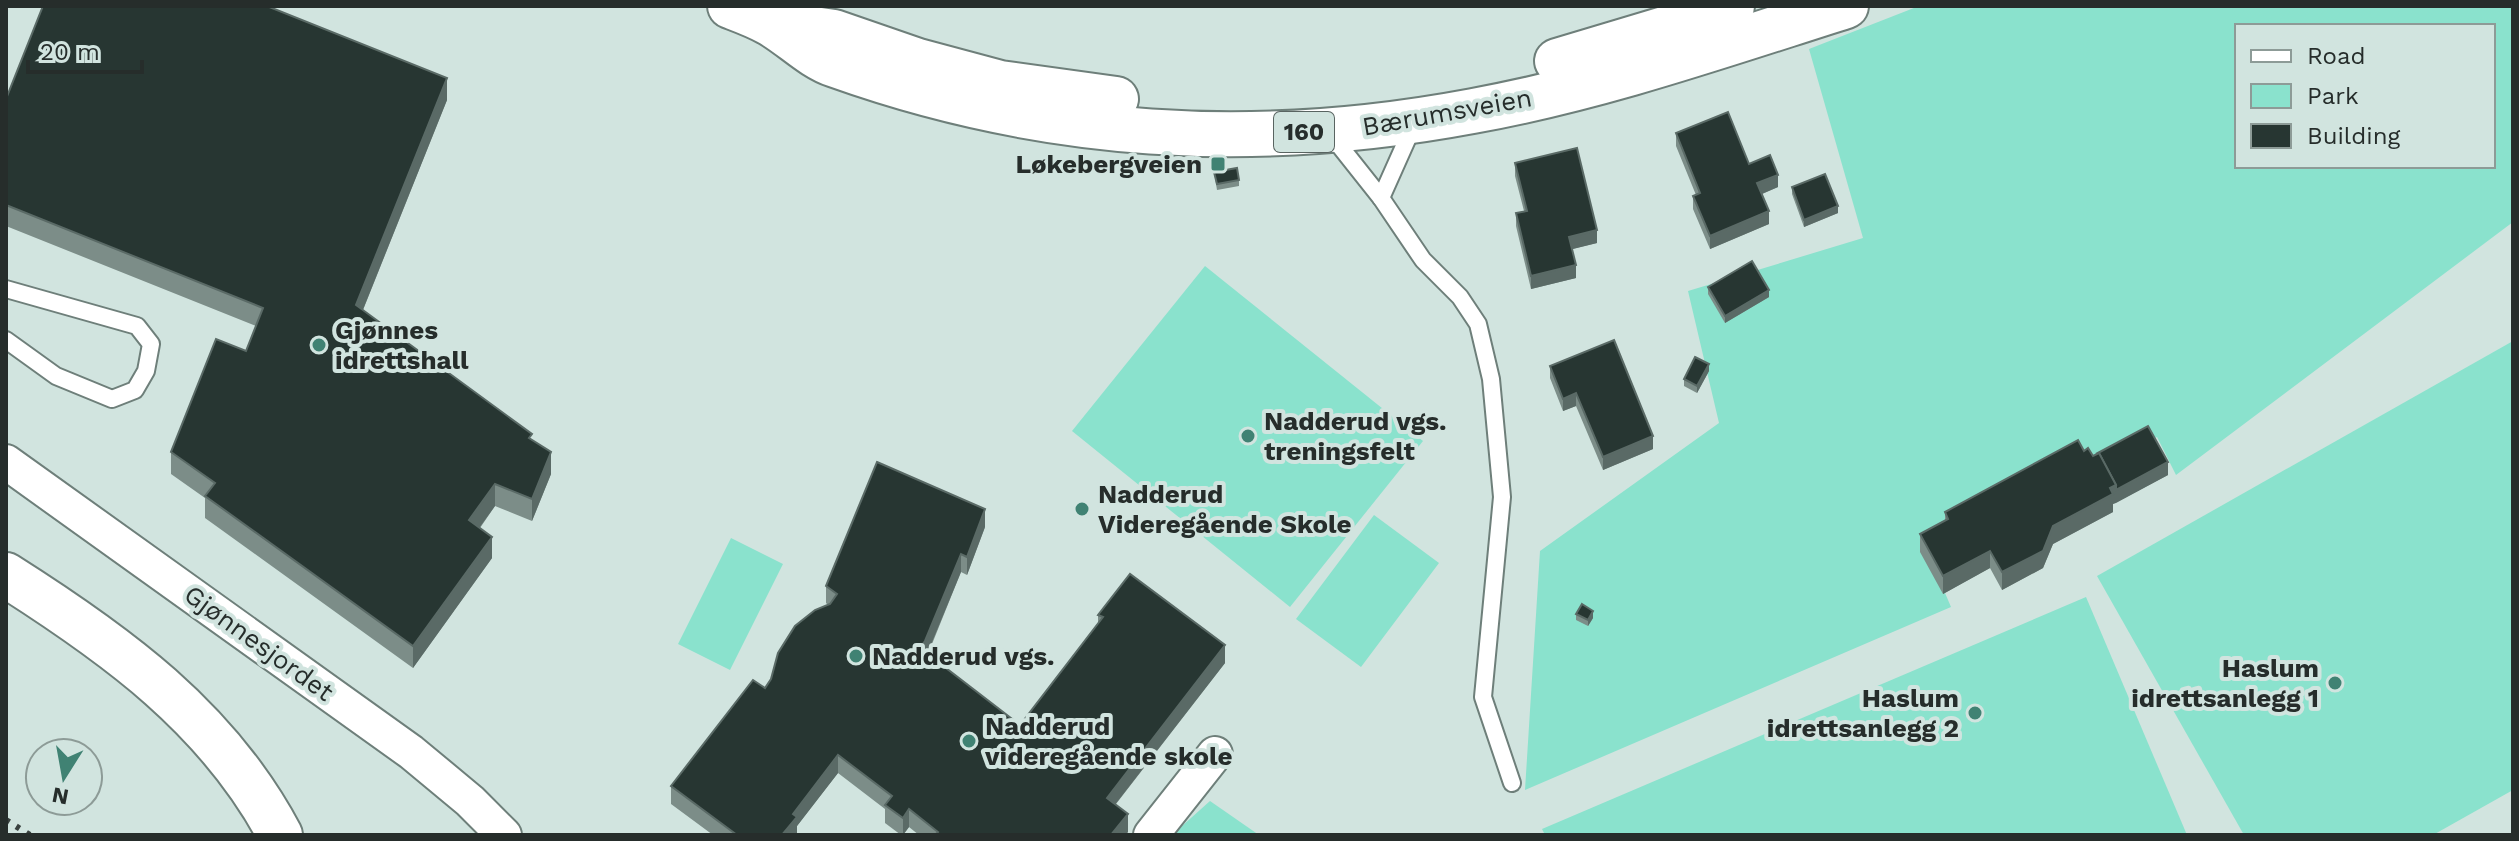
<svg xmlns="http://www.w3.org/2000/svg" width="2519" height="841" font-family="'Work Sans',sans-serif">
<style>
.green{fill:#8ae2cd;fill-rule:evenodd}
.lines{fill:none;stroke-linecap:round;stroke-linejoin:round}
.service-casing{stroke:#6e7f7a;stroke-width:20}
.minor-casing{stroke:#6e7f7a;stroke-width:38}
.secondary-casing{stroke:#6e7f7a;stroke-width:48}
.primary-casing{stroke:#6e7f7a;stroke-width:48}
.service{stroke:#fff;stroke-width:16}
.minor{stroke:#fff;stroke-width:34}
.secondary{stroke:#fff;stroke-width:44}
.primary{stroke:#fff;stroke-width:44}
.rail{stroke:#39413f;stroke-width:6;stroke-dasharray:4 8;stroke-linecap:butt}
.wall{fill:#7c8d88}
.shaded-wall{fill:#5a6a66}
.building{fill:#273632;stroke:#5a6a66;stroke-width:2}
.poi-dot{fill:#408273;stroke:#d1e4df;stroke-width:3}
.labels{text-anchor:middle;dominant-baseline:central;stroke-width:8;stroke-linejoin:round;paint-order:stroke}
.shield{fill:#d1e4df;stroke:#596461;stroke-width:2}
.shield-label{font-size:24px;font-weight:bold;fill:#262d2b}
.street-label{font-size:26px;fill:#262d2b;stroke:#d1e4df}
.poi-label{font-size:26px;font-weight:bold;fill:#262d2b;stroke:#d1e4df;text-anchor:start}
</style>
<rect width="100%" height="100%" fill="#d1e4df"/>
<g class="green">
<path d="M1919 6H2513V222L2176 475 2157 437 1925 546 1951 607 1525 790 1540 551 1719 423 1688 291 1863 238 1809 49ZM2237 26H2493V166H2237Z"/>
<polygon points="1205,266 1423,441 1290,607 1072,431"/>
<polygon points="2513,341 2513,790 2433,835 2244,835 2097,576"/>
<polygon points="1374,515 1439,563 1361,667 1296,619"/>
<polygon points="731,538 783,564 730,670 678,644"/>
<polygon points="2086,597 2187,835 1545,835 1542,829"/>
<polygon points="1210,801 1259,835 1172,835"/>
</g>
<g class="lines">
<g class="service-casing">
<g id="service">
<polyline points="1331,135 1381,198 1414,124"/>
<polyline points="1381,198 1423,260 1460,297 1478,324 1491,379 1502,497 1483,697 1512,783"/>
<polyline points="6,289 137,326 151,344 146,371 135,390 112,399 56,376 6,340"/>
</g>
</g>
<g class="minor-casing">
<g id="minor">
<polyline points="6,462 411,752 470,801 504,835"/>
<polyline points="1151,835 1215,754"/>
</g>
</g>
<g class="secondary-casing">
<path id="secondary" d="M6 575C115 644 218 718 280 835"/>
</g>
<g class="primary-casing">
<g id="primary">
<path d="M730 6C743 11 757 16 769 23 791 35 811 57 835 65 1045 140 1254 152 1473 111 1600 88 1723 45 1846 6"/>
<polyline points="786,25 834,32 918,61 1000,83 1116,99"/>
<polyline points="1557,61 1684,23 1732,6"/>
</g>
</g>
<use href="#service" class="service"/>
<use href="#minor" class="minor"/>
<use href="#secondary" class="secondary"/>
<use href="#primary" class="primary"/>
<polyline class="rail" points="6,820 30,835"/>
</g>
<g class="wall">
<polygon points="6,99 447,100 363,310 532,440 551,474 532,521 495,506 480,528 492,558 413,668 205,518 205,498 171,474 171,452 246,351 256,326 6,226"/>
<polygon points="1676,133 1749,164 1778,187 1762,194 1769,224 1710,249 1693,209 1693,196 1696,195 1676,146"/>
<polygon points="1515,163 1597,243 1572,249 1576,278 1531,289 1516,226 1516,213 1524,211 1515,176"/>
<polygon points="1214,172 1239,180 1239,186 1217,190"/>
<polygon points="1792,187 1838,213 1804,227 1792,194"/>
<polygon points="1708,287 1769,297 1725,323 1708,294"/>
<polygon points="1550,366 1653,449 1603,470 1576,406 1563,411 1550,378"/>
<polygon points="1709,371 1697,393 1684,386 1684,379"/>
<polygon points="2084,451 2093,456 2168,475 2113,504 2113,512 2053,544 2043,568 2002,590 1990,568 1943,594 1920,552 1920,534 1945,521 1945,512"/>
<polygon points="985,527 967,575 961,572 928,654 1020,725 1098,623 1098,615 1225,663 1116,804 1128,832 1125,835 919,835 909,827 903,835 901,835 885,823 885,809 838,773 797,826 797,835 713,835 671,804 671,786 765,688 828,605 826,603 826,586"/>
<polygon points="1576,614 1593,618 1588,626 1576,620"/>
</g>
<g class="shaded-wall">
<polygon points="447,78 447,100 356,327 356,305"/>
<polygon points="1778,175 1778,187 1757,196 1757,183"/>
<polygon points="1838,206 1838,213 1804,227 1804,220"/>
<polygon points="1769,211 1769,224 1710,249 1710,236"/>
<polygon points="1597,230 1597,243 1569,250 1569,237"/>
<polygon points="1576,265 1576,278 1531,289 1531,276"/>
<polygon points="1769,290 1769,297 1725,323 1725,316"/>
<polygon points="1709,364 1709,371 1697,393 1697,386"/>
<polygon points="1576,393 1576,406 1563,411 1563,399"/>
<polygon points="1653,436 1653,449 1603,470 1603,457"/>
<polygon points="551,452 551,474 532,521 532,499"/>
<polygon points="2168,462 2168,475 2116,503 2116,490"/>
<polygon points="495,484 495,506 469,542 469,520"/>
<polygon points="2116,485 2116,503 2113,504 2113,512 2053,544 2043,568 2002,590 2002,572 2053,526"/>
<polygon points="985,509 985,527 967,575 967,557"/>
<polygon points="492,537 492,558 413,668 413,646"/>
<polygon points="1990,551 1990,568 1943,594 1943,576"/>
<polygon points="961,554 961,572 925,659 920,648"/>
<polygon points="1593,611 1593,618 1588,626 1588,620"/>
<polygon points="1225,645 1225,663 1107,815 1107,798"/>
<polygon points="838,755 838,773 797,826 797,835 782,835 793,814"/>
<polygon points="909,809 909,827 903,835 903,818"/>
<polygon points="1128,814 1128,832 1125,835 1111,835"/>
</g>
<g class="building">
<polygon points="43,6 267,6 447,78 356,305 532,434 529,438 551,452 532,499 495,484 469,520 492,537 413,646 205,496 215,483 171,452 216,339 246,351 263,308 6,205 6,99"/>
<polygon points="1728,112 1749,164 1770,155 1778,175 1757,183 1769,211 1710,236 1693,196 1700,193 1676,133"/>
<polygon points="1577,148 1597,230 1569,237 1576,265 1531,276 1516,213 1527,211 1515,163"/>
<polygon points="1237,168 1239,180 1217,184 1214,172"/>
<polygon points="1825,174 1838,206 1804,220 1792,187"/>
<polygon points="1752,261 1769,290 1725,316 1708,287"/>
<polygon points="1614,340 1653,436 1603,457 1576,393 1563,399 1550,366"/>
<polygon points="1695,357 1709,364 1697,386 1684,379"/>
<polygon points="2148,426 2168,462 2116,490 2116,485 2099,453 2096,454"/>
<polygon points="2078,440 2084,451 2088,448 2093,456 2099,453 2116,485 2110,488 2113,494 2053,526 2043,551 2002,572 1990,551 1943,576 1920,534 1948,519 1945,512"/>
<polygon points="877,462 985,509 967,557 961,554 925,641 920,648 1020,725 1103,617 1098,615 1130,574 1225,645 1107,798 1128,814 1111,835 935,835 938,832 909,809 903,818 885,805 892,796 838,755 793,814 797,817 782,835 737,835 671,786 753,680 765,688 771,679 778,653 795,626 815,610 830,604 837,594 826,586"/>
<polygon points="1582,604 1593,611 1588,620 1576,614"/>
</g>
<g class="poi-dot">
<rect x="1210" y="156" width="16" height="16" rx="4"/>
<circle cx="319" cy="345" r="8"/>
<circle cx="1248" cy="436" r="8"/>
<circle cx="1082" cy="509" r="8"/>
<circle cx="856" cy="656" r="8"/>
<circle cx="2335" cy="683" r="8"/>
<circle cx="1975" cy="713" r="8"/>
<circle cx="969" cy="741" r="8"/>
</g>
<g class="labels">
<rect class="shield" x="1274" y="112" width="60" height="40" rx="6"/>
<g class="shield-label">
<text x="1304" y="132">160</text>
</g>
<g class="street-label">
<text transform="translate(1447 112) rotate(-10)">Bærumsveien</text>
<text transform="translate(259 643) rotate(36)">Gjønnesjordet</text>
</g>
<g class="poi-label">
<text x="1202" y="164" text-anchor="end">Løkebergveien</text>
<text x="335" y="330">Gjønnes<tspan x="335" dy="30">idrettshall</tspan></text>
<text x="1264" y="421">Nadderud vgs.<tspan x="1264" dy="30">treningsfelt</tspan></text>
<text x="1098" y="494">Nadderud<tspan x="1098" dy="30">Videregående Skole</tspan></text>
<text x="872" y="656">Nadderud vgs.</text>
<text x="2319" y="668" text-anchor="end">Haslum<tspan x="2319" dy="30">idrettsanlegg 1</tspan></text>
<text x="1959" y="698" text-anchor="end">Haslum<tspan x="1959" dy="30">idrettsanlegg 2</tspan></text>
<text x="985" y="726">Nadderud<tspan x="985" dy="30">videregående skole</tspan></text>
</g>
</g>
<rect width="2519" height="841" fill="none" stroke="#262d2b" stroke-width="16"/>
<rect x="2235" y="24" width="260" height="144" fill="#d1e4df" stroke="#8d9b97" stroke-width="2"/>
<rect x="2251" y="50" width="40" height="12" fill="#ffffff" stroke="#8d9b97" stroke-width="2"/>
<text x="2307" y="64" font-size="24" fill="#262d2b">Road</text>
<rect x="2251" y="84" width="40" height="24" fill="#8ae2cd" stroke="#8d9b97" stroke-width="2"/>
<text x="2307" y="104" font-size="24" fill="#262d2b">Park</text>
<rect x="2251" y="124" width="40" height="24" fill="#273632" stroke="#8d9b97" stroke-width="2"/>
<text x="2307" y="144" font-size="24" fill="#262d2b">Building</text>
<g transform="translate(64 777) rotate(191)"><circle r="38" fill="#d1e4df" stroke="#8d9b97" stroke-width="2"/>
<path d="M0-6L14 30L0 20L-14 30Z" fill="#408273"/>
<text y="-12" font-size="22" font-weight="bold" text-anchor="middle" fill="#262d2b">N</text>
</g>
<path d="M28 60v12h114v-12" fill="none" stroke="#262d2b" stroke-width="4"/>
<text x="40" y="60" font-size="24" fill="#262d2b" stroke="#d1e4df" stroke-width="6" paint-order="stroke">20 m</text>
</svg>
